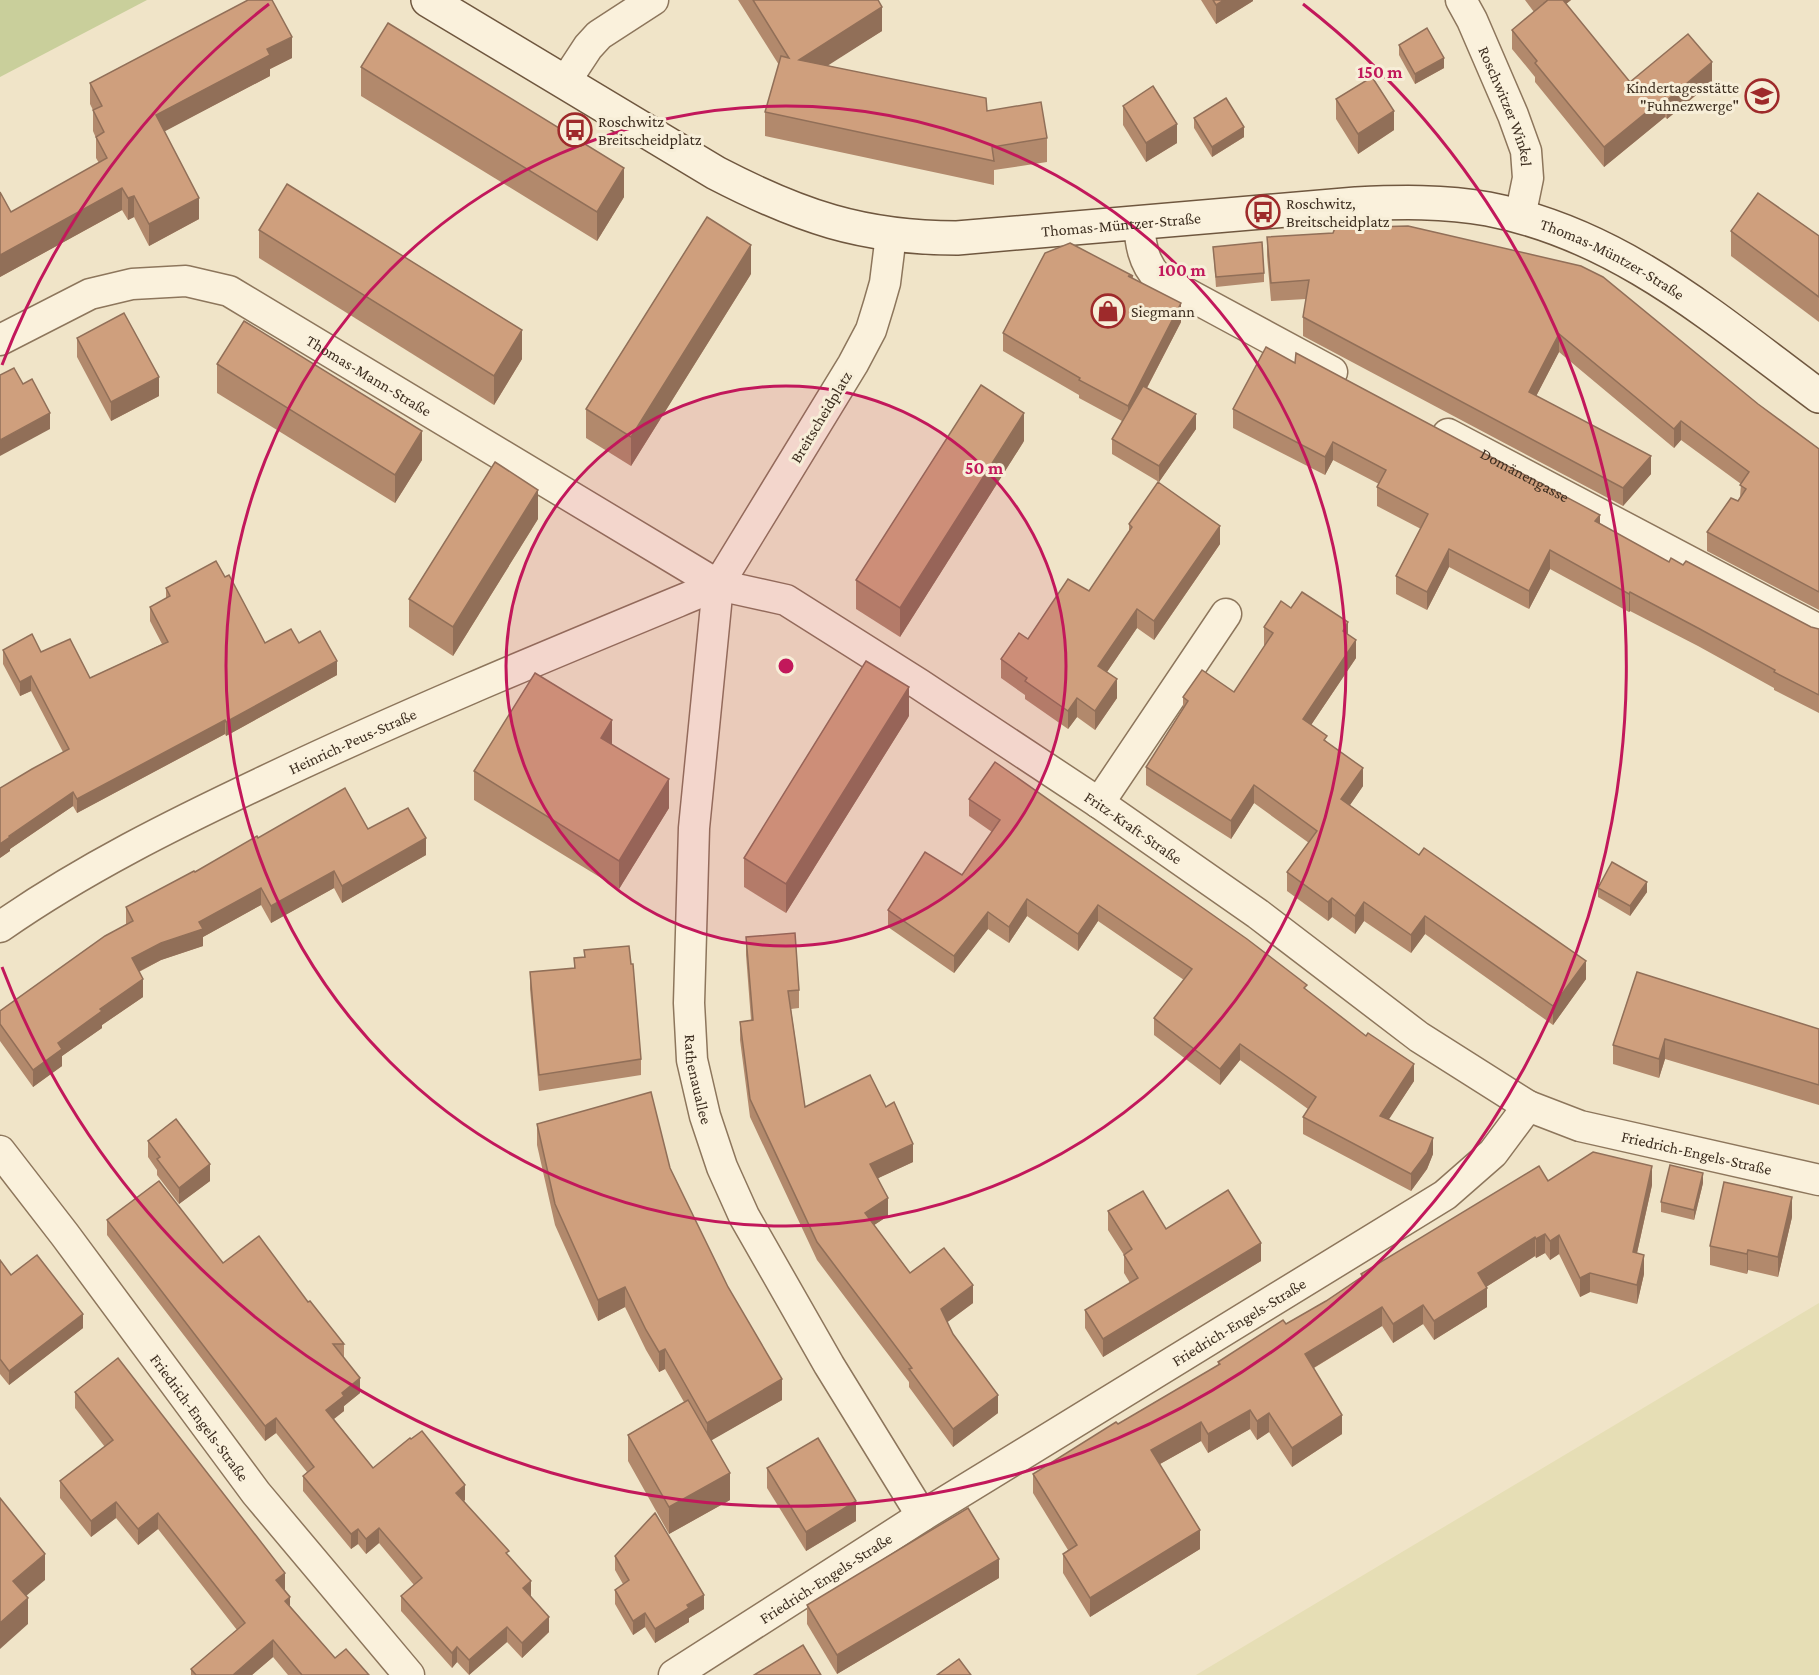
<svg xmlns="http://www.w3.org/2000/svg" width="1819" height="1675" font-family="'Crimson Pro',serif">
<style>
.farmland{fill:#e6deb5}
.green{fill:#c9cf9b}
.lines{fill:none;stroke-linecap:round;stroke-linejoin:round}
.street-casing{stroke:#8d765c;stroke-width:33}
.secondary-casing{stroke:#6f573f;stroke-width:36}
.street{stroke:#faf1dc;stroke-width:30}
.secondary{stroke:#faf1dc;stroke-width:33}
.wall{fill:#b2896c}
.shaded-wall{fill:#916f58}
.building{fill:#cf9f7d;stroke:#916f58;stroke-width:1.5}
.ring{fill:none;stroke:#c2185b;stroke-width:3}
.labels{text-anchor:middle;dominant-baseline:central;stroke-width:6;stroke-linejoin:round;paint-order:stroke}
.poi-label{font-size:16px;fill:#3d2e20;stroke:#f7eed8;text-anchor:start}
.street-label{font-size:16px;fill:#3d2e20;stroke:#f7eed8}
.centre{fill:#c2185b;stroke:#f7eed8;stroke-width:3}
.ring-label{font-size:18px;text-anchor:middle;font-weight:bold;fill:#c2185b;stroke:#f7eed8;stroke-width:6;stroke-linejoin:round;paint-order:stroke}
</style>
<rect width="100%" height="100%" fill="#f0e4c8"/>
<polygon class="farmland" points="1819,1303 1819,1675 1196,1675"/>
<polygon class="green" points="0,0 147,0 0,77"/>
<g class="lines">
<g class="street-casing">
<g id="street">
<path id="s1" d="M1461 0 1472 20 1513 115 1526 151 1528 178 1520 217"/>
<polyline points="565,82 588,47 599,35 653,0"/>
<path d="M1139 222C1140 242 1143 263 1158 278L1332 372"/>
<path id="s2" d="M891 235 885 283 879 304 871 330 853 364 718 585 694 828 689 1003 692 1060 705 1116 722 1167 744 1216 829 1365 922 1516"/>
<path id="s3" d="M0 340 90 294 132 284 186 281 229 291 718 585 786 600 919 684 1099 803 1258 914 1419 1037 1528 1106"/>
<path id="s4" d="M1448 434 1819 630"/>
<polyline points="1099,803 1226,614"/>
<path id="s5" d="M0 927C83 869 174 824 265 781 414 710 566 648 718 585"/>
<path id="s6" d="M0 1151 65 1235 256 1493 409 1675"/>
<path id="s7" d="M674 1675 922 1516 1445 1195 1493 1153 1528 1106 1580 1126 1819 1180"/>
</g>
</g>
<g class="secondary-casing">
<g id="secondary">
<path id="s8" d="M428 0 716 173C799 216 862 238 957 238L1356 204C1399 202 1444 201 1488 209 1619 234 1715 319 1819 396"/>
</g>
</g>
<use href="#street" class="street"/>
<use href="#secondary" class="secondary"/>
</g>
<g class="wall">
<polygon points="738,0 879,0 878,1 882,31 827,65 987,111 1047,138 1047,162 994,170 994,185 765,136 765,112 779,65"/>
<polygon points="1201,0 1253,0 1253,1 1216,24"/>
<polygon points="1525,0 1571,0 1566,4 1630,82 1712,82 1667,119 1665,117 1604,167 1535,82 1535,77 1512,49 1512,30 1534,12"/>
<polygon points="1399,45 1444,68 1415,84 1399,55"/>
<polygon points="292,58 270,69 270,76 164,131 199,219 149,246 134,217 128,220 122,210 0,277 0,192 11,212 99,163 96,158 96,138 93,131 93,110 90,104 90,83"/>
<polygon points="361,67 624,197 597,241 361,96"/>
<polygon points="1336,99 1394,130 1358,154 1336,119"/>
<polygon points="1123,106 1177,143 1146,162 1123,125"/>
<polygon points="1194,118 1244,137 1212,157 1194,128"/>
<polygon points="259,230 522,359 494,405 259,258"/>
<polygon points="1731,231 1819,236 1819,322 1731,256"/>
<polygon points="1333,233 1758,404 1819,449 1819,610 1707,551 1707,532 1738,501 1740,497 1741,484 1681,440 1674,448 1559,352 1536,396 1651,474 1623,506 1303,336 1303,317 1306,299 1271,301 1267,256 1267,237"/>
<polygon points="1213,247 1264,273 1264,282 1216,287"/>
<polygon points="1045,253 1133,276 1133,278 1181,322 1147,388 1196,429 1159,482 1112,454 1112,439 1122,421 1079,398 1079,395 1003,351 1003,333"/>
<polygon points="751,274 631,466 586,438 586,409"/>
<polygon points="77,338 159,396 111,421 77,357"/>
<polygon points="217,364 422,460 395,503 217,393"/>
<polygon points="1233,409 1600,524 1669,562 1683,565 1811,627 1819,629 1819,713 1774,690 1774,688 1698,646 1630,611 1629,612 1550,569 1529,609 1449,567 1427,610 1396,594 1396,576 1421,529 1377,506 1377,487 1379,484 1333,460 1325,475 1233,428"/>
<polygon points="1024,441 900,637 856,609 856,580"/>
<polygon points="538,519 453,656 409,627 409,599"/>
<polygon points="1129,524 1220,544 1154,640 1137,628 1107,672 1117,698 1095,730 1077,717 1068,729 1025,699 1025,695 1001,678 1001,659 1089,591 1129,532"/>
<polygon points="225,577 265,643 299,643 337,675 226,736 225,734 77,813 73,806 10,849 10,851 0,858 63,752 31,691 20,696 3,664 3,650 41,652 90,678 162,644 150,621 150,607 166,599 166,588"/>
<polygon points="1291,608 1348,634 1356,658 1311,725 1327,742 1363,786 1350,805 1586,979 1553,1025 1425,934 1411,953 1364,921 1355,934 1332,917 1328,921 1287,891 1287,872 1309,843 1254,803 1231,839 1146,785 1146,767 1183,709 1183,697 1234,692 1265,646 1264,645 1264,627"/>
<polygon points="909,716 786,913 744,887 744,858"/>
<polygon points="612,744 669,808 619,889 474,800 474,771"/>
<polygon points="969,799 1307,991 1414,1081 1388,1120 1433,1154 1427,1169 1411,1191 1303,1134 1303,1117 1308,1109 1240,1060 1220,1085 1154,1035 1154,1018 1184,980 1098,921 1078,951 1027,916 1009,943 988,929 954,973 888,927 888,910 962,875 992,832 969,816"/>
<polygon points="368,829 426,855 342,903 334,888 271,923 261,905 203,937 203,946 161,960 139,972 143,997 102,1025 102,1028 62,1056 62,1066 33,1087 0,1041 0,1011 126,924 126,907 195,872 258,838"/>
<polygon points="1598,888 1647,892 1630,916 1598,897"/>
<polygon points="746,937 799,990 799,1008 791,1009 805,1107 913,1162 878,1178 888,1216 874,1225 910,1273 973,1303 947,1322 953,1334 998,1413 953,1447 909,1387 909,1382 817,1260 750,1117 740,1040 740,1022 751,1020 746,955"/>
<polygon points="584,950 641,1059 641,1075 539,1091 530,989 530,972 574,968 574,958 584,957"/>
<polygon points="1637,972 1819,1029 1819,1105 1665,1059 1659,1078 1613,1064 1613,1045"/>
<polygon points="537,1124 670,1168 782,1400 711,1440 730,1500 669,1534 628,1461 628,1435 684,1402 665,1369 659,1372 646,1350 625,1307 598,1321 555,1225 537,1145"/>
<polygon points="148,1141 210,1181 179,1204 157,1175 157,1170 148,1157"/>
<polygon points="1548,1181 1652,1185 1637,1253 1644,1274 1637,1304 1590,1292 1580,1297 1559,1254 1550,1260 1545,1253 1536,1258 1535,1256 1486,1287 1487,1307 1434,1340 1423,1324 1393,1343 1382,1326 1314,1368 1342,1434 1292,1467 1269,1432 1257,1440 1250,1429 1208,1453 1201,1441 1160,1464 1200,1549 1090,1617 1063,1573 1063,1554 1068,1550 1033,1493 1033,1474 1218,1365 1218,1362 1326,1301 1361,1278 1361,1274"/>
<polygon points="1703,1183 1694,1220 1661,1212 1661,1202"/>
<polygon points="1108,1211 1166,1229 1261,1261 1103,1357 1085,1328 1085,1310 1130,1283 1124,1273 1124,1255 1108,1230"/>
<polygon points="1792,1217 1778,1277 1748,1270 1747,1274 1710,1265 1710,1246"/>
<polygon points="107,1220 223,1263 308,1302 344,1344 344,1358 360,1393 344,1406 344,1411 334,1419 373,1468 465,1500 464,1501 509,1556 531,1596 549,1632 522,1658 507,1642 469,1675 457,1662 452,1668 401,1611 401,1596 414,1585 379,1543 366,1554 358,1544 351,1549 303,1491 303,1476 307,1472 276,1433 265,1441 107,1235"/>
<polygon points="0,1260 11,1275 83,1328 9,1385 0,1374"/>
<polygon points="75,1392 285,1590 290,1606 335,1658 369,1675 288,1675 273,1657 252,1675 191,1675 191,1669 237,1630 158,1529 138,1545 116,1518 91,1537 60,1498 60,1481 105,1447 75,1408"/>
<polygon points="767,1468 856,1521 806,1551 767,1488"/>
<polygon points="615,1556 704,1609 689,1618 689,1622 655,1643 645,1627 633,1635 615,1604 615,1590 623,1584 615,1570"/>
<polygon points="999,1578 837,1674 807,1624 807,1605"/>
</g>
<g class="shaded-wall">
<polygon points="1224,0 1253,0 1253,1 1216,24 1216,5"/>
<polygon points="1547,0 1571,0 1543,22 1543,3"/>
<polygon points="882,7 882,31 799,84 799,60"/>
<polygon points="292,37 292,58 270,69 270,76 156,136 156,115 267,49"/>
<polygon points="1444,58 1444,68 1415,84 1415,74"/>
<polygon points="1712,62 1712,82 1667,119 1667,100"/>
<polygon points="1665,97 1665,117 1604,167 1604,147"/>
<polygon points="1394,111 1394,130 1358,154 1358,134"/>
<polygon points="1177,124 1177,143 1146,162 1146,143"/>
<polygon points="1244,127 1244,137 1212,157 1212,147"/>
<polygon points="624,168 624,197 597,241 597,212"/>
<polygon points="122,188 122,210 0,277 0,255"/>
<polygon points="134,196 134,217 128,220 128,198"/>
<polygon points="199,198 199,219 149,246 149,224"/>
<polygon points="751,245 751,274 631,466 631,437"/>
<polygon points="1181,303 1181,322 1128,424 1128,406"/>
<polygon points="522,330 522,359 494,405 494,376"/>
<polygon points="1559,334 1559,352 1529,410 1529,392"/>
<polygon points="159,377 159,396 111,421 111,402"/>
<polygon points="50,413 50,429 0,456 0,440"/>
<polygon points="1024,413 1024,441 900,637 900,608"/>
<polygon points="1196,414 1196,429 1159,482 1159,466"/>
<polygon points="1681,421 1681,440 1674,448 1674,429"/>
<polygon points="422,431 422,460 395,503 395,475"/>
<polygon points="1333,442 1333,460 1325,475 1325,457"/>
<polygon points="1651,456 1651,474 1623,506 1623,488"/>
<polygon points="538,490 538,519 453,656 453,627"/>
<polygon points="1600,515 1600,533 1595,521"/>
<polygon points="1220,526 1220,544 1154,640 1154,621"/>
<polygon points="1449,549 1449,567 1427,610 1427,592"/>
<polygon points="1550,550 1550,569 1529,609 1529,591"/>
<polygon points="1630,592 1630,611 1629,612 1629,594"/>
<polygon points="1137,609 1137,628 1098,685 1098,666"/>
<polygon points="1348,622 1348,641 1343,631"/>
<polygon points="1356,640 1356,658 1303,737 1303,719"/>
<polygon points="337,661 337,675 226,736 226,722"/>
<polygon points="31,676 31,691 20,696 20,682"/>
<polygon points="1117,679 1117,698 1095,730 1095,711"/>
<polygon points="909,687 909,716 786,913 786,884"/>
<polygon points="1077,698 1077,717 1068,729 1068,711"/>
<polygon points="225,720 225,734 77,813 77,799"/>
<polygon points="612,720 612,749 601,738"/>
<polygon points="1363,768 1363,786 1341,818 1341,799"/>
<polygon points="669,779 669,808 619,889 619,861"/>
<polygon points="1254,785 1254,803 1231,839 1231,821"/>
<polygon points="73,792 73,806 10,849 10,851 0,858 0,844 9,836"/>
<polygon points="426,838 426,855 342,903 342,886"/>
<polygon points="334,871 334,888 271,923 271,906"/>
<polygon points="1647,882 1647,892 1630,916 1630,906"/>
<polygon points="261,888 261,905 203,937 203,946 161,960 132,975 132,958"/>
<polygon points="1332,898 1332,917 1328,921 1328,902"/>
<polygon points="1027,899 1027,916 1009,943 1009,927"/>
<polygon points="1364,902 1364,921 1355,934 1355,916"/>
<polygon points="1098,905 1098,921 1078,951 1078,934"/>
<polygon points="988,912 988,929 954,973 954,956"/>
<polygon points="1425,916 1425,934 1411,953 1411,935"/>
<polygon points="1586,961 1586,979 1553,1025 1553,1006"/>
<polygon points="143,979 143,997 102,1025 102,1028 62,1056 62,1066 33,1087 33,1070 58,1043 100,1009"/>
<polygon points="1665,1039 1665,1059 1659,1078 1659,1059"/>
<polygon points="1240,1044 1240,1060 1220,1085 1220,1069"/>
<polygon points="1414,1064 1414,1081 1380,1133 1380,1116"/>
<polygon points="1433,1138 1433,1154 1427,1169 1411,1191 1411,1174"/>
<polygon points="913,1144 913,1162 870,1182 870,1164"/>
<polygon points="210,1164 210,1181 179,1204 179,1188"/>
<polygon points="1652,1166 1652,1185 1633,1271 1633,1252"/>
<polygon points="1703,1173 1703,1183 1694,1220 1694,1210"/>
<polygon points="1792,1197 1792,1217 1778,1277 1778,1257"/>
<polygon points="888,1198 888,1216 865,1231 865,1213"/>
<polygon points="1545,1234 1545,1253 1536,1258 1536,1239"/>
<polygon points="1559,1235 1559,1254 1550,1260 1550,1241"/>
<polygon points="1535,1237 1535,1256 1478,1292 1478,1273"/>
<polygon points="1261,1243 1261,1261 1103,1357 1103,1339"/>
<polygon points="1748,1250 1748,1270 1747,1274 1747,1254"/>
<polygon points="1644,1255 1644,1274 1637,1304 1637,1285"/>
<polygon points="1590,1273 1590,1292 1580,1297 1580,1278"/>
<polygon points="973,1285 973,1303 941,1327 941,1309"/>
<polygon points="625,1287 625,1307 598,1321 598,1300"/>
<polygon points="1487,1288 1487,1307 1434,1340 1434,1321"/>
<polygon points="1423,1305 1423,1324 1393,1343 1393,1324"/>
<polygon points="1382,1307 1382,1326 1305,1373 1305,1354"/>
<polygon points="83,1314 83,1328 9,1385 9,1371"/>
<polygon points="665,1349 665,1369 659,1372 659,1352"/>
<polygon points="360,1378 360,1393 344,1406 344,1411 326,1425 326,1410 342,1393"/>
<polygon points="782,1379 782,1400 707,1443 707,1423"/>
<polygon points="998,1395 998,1413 953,1447 953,1429"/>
<polygon points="1250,1410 1250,1429 1208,1453 1208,1434"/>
<polygon points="1269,1413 1269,1432 1257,1440 1257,1421"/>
<polygon points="1342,1415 1342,1434 1292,1467 1292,1448"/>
<polygon points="276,1418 276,1433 265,1441 265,1426"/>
<polygon points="1201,1422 1201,1441 1151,1469 1151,1450"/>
<polygon points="730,1473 730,1500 669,1534 669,1507"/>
<polygon points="465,1485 465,1500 456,1508 456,1493"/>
<polygon points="856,1501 856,1521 806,1551 806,1532"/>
<polygon points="116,1502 116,1518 91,1537 91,1521"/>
<polygon points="158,1513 158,1529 138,1545 138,1529"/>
<polygon points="379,1528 379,1543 366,1554 366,1539"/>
<polygon points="358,1529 358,1544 351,1549 351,1534"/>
<polygon points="1200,1530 1200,1549 1090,1617 1090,1598"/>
<polygon points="45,1554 45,1580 13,1607 13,1581"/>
<polygon points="999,1559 999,1578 837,1674 837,1655"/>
<polygon points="285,1573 285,1590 276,1596 276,1580"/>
<polygon points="531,1581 531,1596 523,1603 523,1588"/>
<polygon points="704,1595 704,1609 689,1618 689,1622 655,1643 655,1629 687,1605"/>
<polygon points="290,1597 290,1613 285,1601"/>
<polygon points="28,1598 28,1624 0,1649 0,1623"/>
<polygon points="645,1613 645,1627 633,1635 633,1621"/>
<polygon points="549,1617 549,1632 522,1658 522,1643"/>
<polygon points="507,1627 507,1642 469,1675 469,1660"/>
<polygon points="273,1640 273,1657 252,1675 233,1675"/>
<polygon points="457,1647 457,1662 452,1668 452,1653"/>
</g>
<g class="building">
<polygon points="248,0 272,0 292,37 267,49 270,55 156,115 199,198 149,224 134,196 128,198 122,188 0,255 0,192 11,212 107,158 96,137 104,132 93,110 102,106 90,83"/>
<polygon points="753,0 878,0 882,7 799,60 986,98 987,111 1041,102 1047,138 992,147 994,161 765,112 781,56 789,58"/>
<polygon points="1213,0 1224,0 1216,5"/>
<polygon points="1548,0 1563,0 1630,82 1688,34 1712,62 1667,100 1665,97 1604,147 1535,63 1537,61 1512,30"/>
<polygon points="388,23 624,168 597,212 361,67"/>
<polygon points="1427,28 1444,58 1415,74 1399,45"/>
<polygon points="1372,77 1394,111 1358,134 1336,99"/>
<polygon points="1153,86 1177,124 1146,143 1123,106"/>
<polygon points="1226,98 1244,127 1212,147 1194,118"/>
<polygon points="287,184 522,330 494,376 259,230"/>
<polygon points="1758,193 1819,236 1819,297 1731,231"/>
<polygon points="707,217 751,245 631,437 586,409"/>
<polygon points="1408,226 1581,266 1603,277 1758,404 1819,449 1819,592 1707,532 1731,498 1738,501 1746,489 1740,485 1749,472 1681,421 1674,429 1559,334 1529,392 1651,456 1623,488 1303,317 1309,280 1271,283 1267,237 1333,233 1335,228"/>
<polygon points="1262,242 1264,273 1216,277 1213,247"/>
<polygon points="1070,243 1133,276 1128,276 1181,303 1128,406 1079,380 1080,378 1003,333 1045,253"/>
<polygon points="124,313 159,377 111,402 77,338"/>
<polygon points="244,321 422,431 395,475 217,364"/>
<polygon points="1266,347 1295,363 1296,353 1600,515 1595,521 1669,562 1671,558 1683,565 1686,561 1811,627 1819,629 1819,695 1774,672 1775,670 1698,628 1630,592 1629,594 1550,550 1529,591 1449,549 1427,592 1396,576 1428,514 1377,487 1386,470 1333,442 1325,457 1233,409"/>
<polygon points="14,368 23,384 32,379 50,413 0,440 0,375"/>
<polygon points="981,385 1024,413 900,608 856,580"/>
<polygon points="1143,386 1196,414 1159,466 1112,439"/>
<polygon points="495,462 538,490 453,627 409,599"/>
<polygon points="1158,482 1220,526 1154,621 1137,609 1098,666 1117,679 1095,711 1077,698 1068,711 1025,681 1027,678 1001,659 1019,633 1028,639 1068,579 1089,591 1132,527 1129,524"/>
<polygon points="216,561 225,577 229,575 265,643 291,629 299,643 320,631 337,661 226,722 225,720 77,799 73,792 9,836 10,837 0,844 0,788 32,769 69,749 31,676 20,682 3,650 32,634 41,652 70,639 90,678 168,642 150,607 170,596 166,588"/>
<polygon points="1302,592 1348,622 1343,631 1356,640 1303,719 1327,736 1324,740 1363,768 1341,799 1419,855 1424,848 1586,961 1553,1006 1425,916 1411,935 1364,902 1355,916 1332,898 1328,902 1287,872 1317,831 1254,785 1231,821 1146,767 1188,701 1183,697 1202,670 1234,692 1273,633 1264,627 1281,601 1291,608"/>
<polygon points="866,661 909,687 786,884 744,858"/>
<polygon points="535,673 612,720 601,738 669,779 619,861 474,771"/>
<polygon points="995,762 1247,939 1307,985 1304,988 1366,1036 1368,1033 1414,1064 1380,1116 1433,1138 1427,1153 1411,1174 1303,1117 1316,1097 1240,1044 1220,1069 1154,1018 1192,969 1098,905 1078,934 1027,899 1009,927 988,912 954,956 888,910 925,852 962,875 1000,820 969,799"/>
<polygon points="345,788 368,829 408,808 426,838 342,886 334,871 271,906 261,888 199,922 203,929 161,943 132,958 143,979 100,1009 102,1011 58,1043 62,1049 33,1070 0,1024 0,1011 105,936 133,921 126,907 194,871 195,872 257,836 258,838"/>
<polygon points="1612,862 1647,882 1630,906 1598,888"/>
<polygon points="795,933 799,990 788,991 805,1107 870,1075 886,1107 894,1102 913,1144 870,1164 888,1198 865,1213 910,1273 944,1248 973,1285 941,1309 953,1334 998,1395 953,1429 909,1369 912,1368 817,1242 750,1099 740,1022 753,1020 746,937"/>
<polygon points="629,946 631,964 633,964 641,1059 539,1075 530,972 575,968 574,958 585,957 584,950"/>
<polygon points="1637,972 1819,1029 1819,1085 1665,1039 1659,1059 1613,1045"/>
<polygon points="651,1092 670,1168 728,1287 782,1379 707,1423 665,1349 659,1352 646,1330 625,1287 598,1300 555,1204 537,1124"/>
<polygon points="176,1119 210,1164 179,1188 157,1159 160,1157 148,1141"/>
<polygon points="1593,1152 1652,1166 1633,1252 1644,1255 1637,1285 1590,1273 1580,1278 1559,1235 1550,1241 1545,1234 1536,1239 1535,1237 1478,1273 1487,1288 1434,1321 1423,1305 1393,1324 1382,1307 1305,1354 1342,1415 1292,1448 1269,1413 1257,1421 1250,1410 1208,1434 1201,1422 1151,1450 1200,1530 1090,1598 1063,1554 1077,1545 1033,1474 1116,1422 1118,1424 1220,1364 1218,1362 1283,1320 1286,1324 1326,1301 1363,1276 1361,1274 1539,1166 1548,1181"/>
<polygon points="1670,1165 1703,1173 1694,1210 1661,1202"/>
<polygon points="159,1181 223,1263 259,1236 308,1302 310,1301 344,1344 333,1344 360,1378 342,1393 344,1396 326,1410 373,1468 410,1438 411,1439 422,1431 465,1485 456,1493 509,1551 506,1553 531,1581 523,1588 549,1617 522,1643 507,1627 469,1660 457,1647 452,1653 401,1596 422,1578 379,1528 366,1539 358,1529 351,1534 303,1476 314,1467 276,1418 265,1426 107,1220"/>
<polygon points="1724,1182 1792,1197 1778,1257 1748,1250 1747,1254 1710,1246"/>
<polygon points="1228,1190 1261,1243 1103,1339 1085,1310 1138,1278 1124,1255 1132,1249 1108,1211 1143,1191 1166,1229"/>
<polygon points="37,1255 83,1314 9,1371 0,1359 0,1260 11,1275"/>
<polygon points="118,1358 285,1573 276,1580 290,1597 285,1601 335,1658 346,1649 369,1675 302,1675 273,1640 233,1675 196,1675 191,1669 245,1623 158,1513 138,1529 116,1502 91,1521 60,1481 113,1440 75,1392"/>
<polygon points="688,1400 730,1473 669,1507 628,1435"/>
<polygon points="818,1438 856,1501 806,1532 767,1468"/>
<polygon points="0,1498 45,1554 13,1581 28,1598 0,1623"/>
<polygon points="968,1508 999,1559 837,1655 807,1605"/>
<polygon points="655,1513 704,1595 687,1605 689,1608 655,1629 645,1613 633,1621 615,1590 629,1580 615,1556"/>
<polygon points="803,1645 821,1675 754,1675"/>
<polygon points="959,1659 971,1675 937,1675"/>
</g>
<circle cx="786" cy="666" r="280" fill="#c2185b" fill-opacity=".12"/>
<g class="ring">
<circle cx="786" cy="666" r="280"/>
<circle cx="786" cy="666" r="560"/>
<path d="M2 365A840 840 0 0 1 269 4M1303 4A840 840 0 1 1 2 967"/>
</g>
<defs>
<g id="school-ring" transform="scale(1.725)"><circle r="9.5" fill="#f7eed8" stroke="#9e2a2b" stroke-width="1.5"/><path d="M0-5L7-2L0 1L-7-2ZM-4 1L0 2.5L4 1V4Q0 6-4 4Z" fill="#9e2a2b"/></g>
<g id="bus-ring" transform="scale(1.725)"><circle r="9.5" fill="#f7eed8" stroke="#9e2a2b" stroke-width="1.5"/><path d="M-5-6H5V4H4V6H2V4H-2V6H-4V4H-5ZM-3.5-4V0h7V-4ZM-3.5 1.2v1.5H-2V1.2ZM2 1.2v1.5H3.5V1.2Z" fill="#9e2a2b"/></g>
<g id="shop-ring" transform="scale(1.725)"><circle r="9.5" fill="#f7eed8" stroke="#9e2a2b" stroke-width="1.5"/><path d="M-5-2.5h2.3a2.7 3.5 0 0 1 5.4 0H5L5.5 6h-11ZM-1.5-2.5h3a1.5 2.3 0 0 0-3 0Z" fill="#9e2a2b"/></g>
</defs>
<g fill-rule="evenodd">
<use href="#school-ring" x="1762" y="96"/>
<use href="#bus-ring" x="575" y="130"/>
<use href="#bus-ring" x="1263" y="212"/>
<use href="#shop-ring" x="1108" y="311"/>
</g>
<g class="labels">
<g class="poi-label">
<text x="1739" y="87" text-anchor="end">Kindertagesstätte<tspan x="1739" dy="18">"Fuhnezwerge"</tspan></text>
<text x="598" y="121">Roschwitz<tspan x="598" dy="18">Breitscheidplatz</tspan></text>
<text x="1286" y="203">Roschwitz,<tspan x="1286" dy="18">Breitscheidplatz</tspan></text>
<text x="1131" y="311">Siegmann</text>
</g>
<g class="street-label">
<text stroke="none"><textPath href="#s1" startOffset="116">Roschwitzer Winkel</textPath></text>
<text stroke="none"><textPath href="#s8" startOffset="753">Thomas-Müntzer-Straße</textPath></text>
<text stroke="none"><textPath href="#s8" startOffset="1256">Thomas-Müntzer-Straße</textPath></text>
<text stroke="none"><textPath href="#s3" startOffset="406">Thomas-Mann-Straße</textPath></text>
<text transform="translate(821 417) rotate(-59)">Breitscheidplatz</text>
<text stroke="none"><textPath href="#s4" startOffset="87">Domänengasse</textPath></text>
<text stroke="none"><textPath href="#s5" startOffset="399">Heinrich-Peus-Straße</textPath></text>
<text stroke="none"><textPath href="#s3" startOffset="1298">Fritz-Kraft-Straße</textPath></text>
<text stroke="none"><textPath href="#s2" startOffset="891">Rathenauallee</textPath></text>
<text stroke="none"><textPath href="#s7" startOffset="1206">Friedrich-Engels-Straße</textPath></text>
<text stroke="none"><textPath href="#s7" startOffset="666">Friedrich-Engels-Straße</textPath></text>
<text stroke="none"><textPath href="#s6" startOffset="333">Friedrich-Engels-Straße</textPath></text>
<text stroke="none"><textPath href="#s7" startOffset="180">Friedrich-Engels-Straße</textPath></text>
</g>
</g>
<circle cx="786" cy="666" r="9" class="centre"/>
<g class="ring-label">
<text x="1380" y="78">150 m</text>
<text x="1182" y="276">100 m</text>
<text x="984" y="474">50 m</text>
</g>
</svg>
